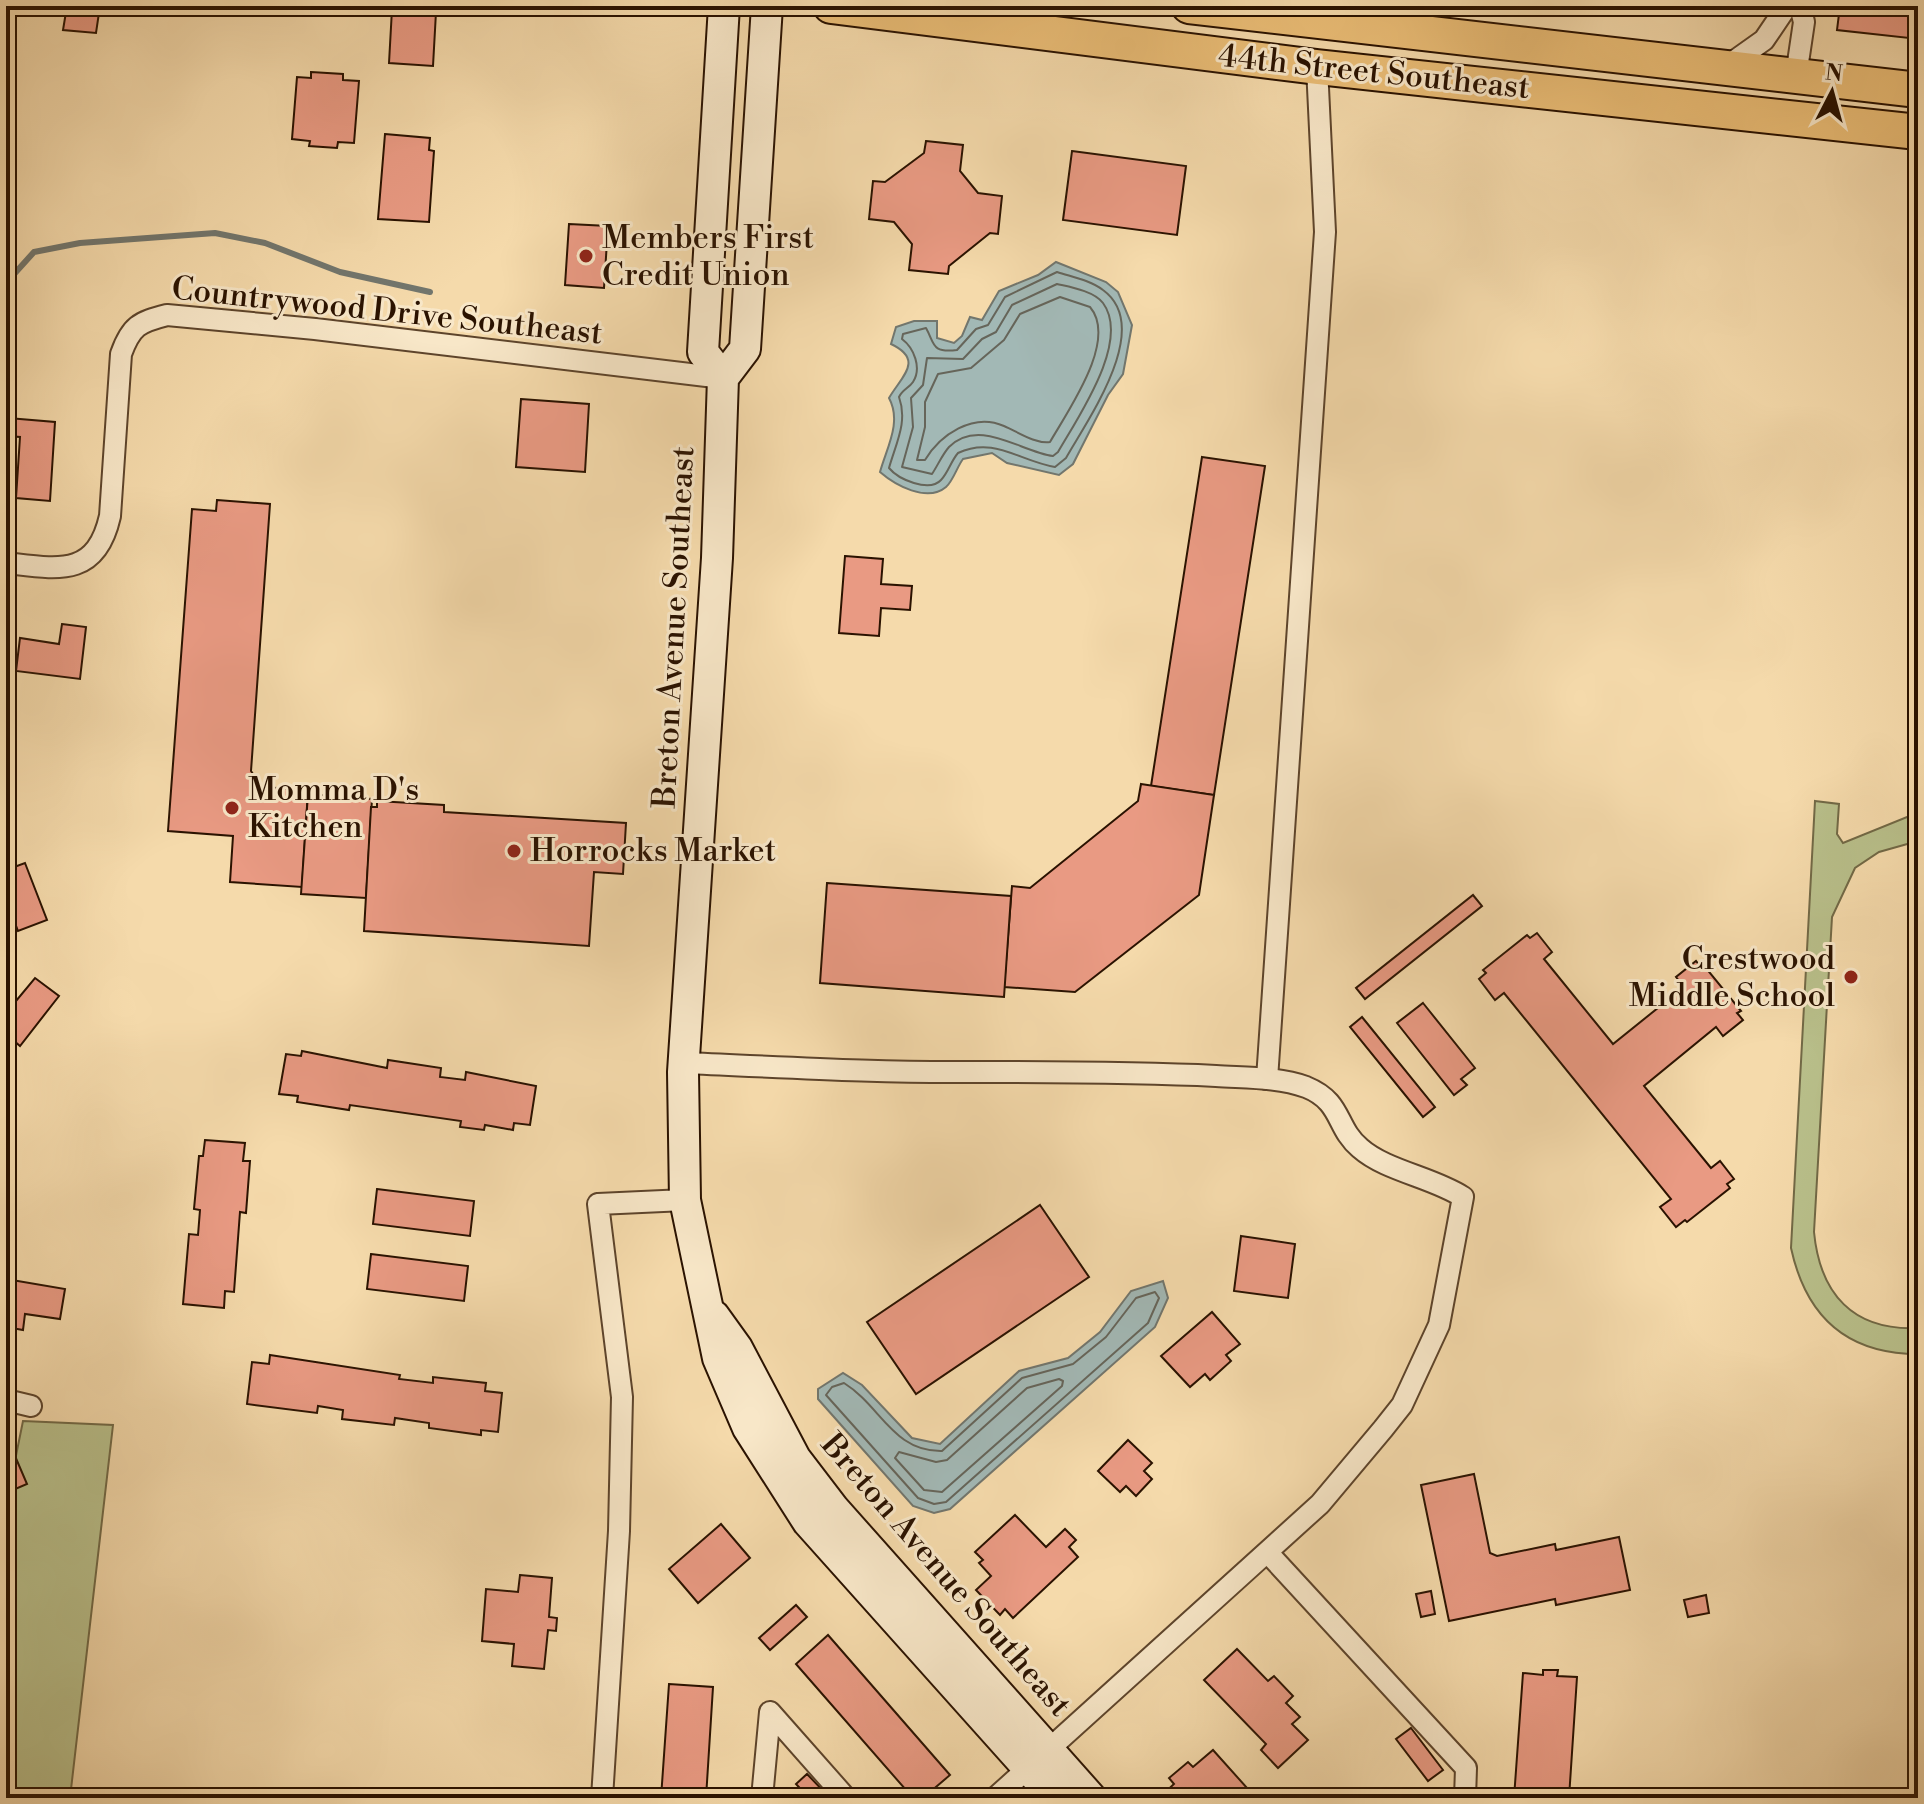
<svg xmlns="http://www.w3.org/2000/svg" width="1924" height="1804" font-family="'Libre Bodoni',serif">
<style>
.green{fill:#b9c08b;stroke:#726946;stroke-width:2}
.water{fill:#a2b8b5;stroke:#72766d;stroke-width:2}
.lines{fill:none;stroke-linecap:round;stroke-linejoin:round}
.shore{stroke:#66655a;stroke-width:2}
.stream{stroke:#72766d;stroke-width:6}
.building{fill:#e99a83;stroke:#2a1200;stroke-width:2}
.minor-casing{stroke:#5d442b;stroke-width:24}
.secondary-casing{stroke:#2a1200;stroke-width:34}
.primary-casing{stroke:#2a1200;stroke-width:38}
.minor{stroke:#f8e7c8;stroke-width:20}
.secondary{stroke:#f8e7c8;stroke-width:30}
.primary{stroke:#eabd76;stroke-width:34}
.poi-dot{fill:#8f2418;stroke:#f8e7c8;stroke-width:3}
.labels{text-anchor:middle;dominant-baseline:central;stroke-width:6;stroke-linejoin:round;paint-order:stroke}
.street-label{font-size:32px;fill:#2a1200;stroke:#f8e7c8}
.poi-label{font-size:32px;fill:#2a1200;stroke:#f8e7c8;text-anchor:start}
</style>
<rect width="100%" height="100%" fill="#f5daab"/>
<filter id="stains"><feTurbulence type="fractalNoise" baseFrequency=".0025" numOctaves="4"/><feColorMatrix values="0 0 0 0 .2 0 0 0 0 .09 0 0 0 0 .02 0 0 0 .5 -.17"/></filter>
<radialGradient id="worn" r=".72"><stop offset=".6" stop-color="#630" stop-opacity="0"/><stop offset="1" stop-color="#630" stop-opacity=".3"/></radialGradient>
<g class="green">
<path d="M1815 801 1839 804 1837 834 1843 843 1907 817H1918V841L1879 852 1855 868 1832 917 1814 1232C1820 1294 1853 1331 1918 1328V1354C1847 1354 1806 1317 1791 1248Z"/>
<polygon points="23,1421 113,1425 70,1798 6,1798 6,1505"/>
</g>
<g class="water">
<path d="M1056 262 1106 282 1118 292 1132 325 1123 374 1108 395 1073 464 1059 475 1007 463 992 453 963 459C957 467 953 481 946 487 927 503 895 485 880 472 887 447 902 422 889 398 901 377 925 360 891 344L896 327 914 321H937V338L954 343 962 336 970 317 982 320 999 291 1038 275Z"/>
<polygon points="1163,1281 1168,1298 1155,1327 950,1509 934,1513 913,1506 818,1399 818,1389 843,1373 862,1385 912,1438 940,1444 1019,1371 1068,1358 1100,1332 1131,1291"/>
</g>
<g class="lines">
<g class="shore">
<path d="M1057 272C1072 277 1090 280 1103 290 1154 327 1088 419 1066 458L1055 467C1019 461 994 436 958 453 951 461 948 473 941 480 929 493 898 479 889 468 896 443 908 422 899 397 902 390 909 388 913 382 922 368 914 348 902 339L903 334 926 328C935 344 931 353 957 350L976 329 988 325 1005 297Z"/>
<path d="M1057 284C1070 287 1094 291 1103 303 1131 341 1078 417 1058 452L1053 456C1021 452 979 417 949 447 942 455 938 465 932 474L902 467 913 427 911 398 923 385 927 358 963 359 982 339 996 332 1012 305Z"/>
<path d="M1060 297 1090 307C1118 340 1069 409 1050 442 1035 444 1018 432 1004 426 973 412 940 435 925 460H917L925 427V402L938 374 971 368 1004 340 1020 314Z"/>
<path d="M1155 1292 1159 1298 1148 1323 946 1502 934 1504 918 1498 826 1395 832 1387 844 1383C881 1406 893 1452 942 1451L1022 1378 1073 1364 1106 1337 1136 1298Z"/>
<polygon points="1059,1379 1063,1381 1062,1386 942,1492 924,1490 895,1458 899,1452 936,1462 947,1460 1027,1388"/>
</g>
<polyline class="stream" points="6,283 34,252 80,243 215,233 265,243 340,272 430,292"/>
</g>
<g class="building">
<polygon points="40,6 100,6 96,33 63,30 66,12 40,9"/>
<polygon points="1840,6 1918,6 1918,39 1837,30"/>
<polygon points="392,9 436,12 433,66 389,63"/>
<polygon points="311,72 343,74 343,80 359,81 354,143 338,142 337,148 309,146 310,141 292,139 297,77 311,78"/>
<polygon points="385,134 430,138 429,150 434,151 429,222 378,219"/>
<polygon points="926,141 963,145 960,171 978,193 1002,196 998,234 990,233 949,266 948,274 909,270 912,244 894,222 869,219 873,181 885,182 924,153"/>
<polygon points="1072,151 1186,166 1177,235 1063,220"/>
<polygon points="569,224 608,226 604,288 565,285"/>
<polygon points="521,399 589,404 585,472 516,467"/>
<polygon points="8,418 55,422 50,501 16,498 20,437 7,436"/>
<polygon points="1202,457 1265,466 1214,795 1151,786"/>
<polygon points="217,500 270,504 251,771 262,787 308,790 302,887 230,882 233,836 168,831 192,509 216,511"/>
<polygon points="845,556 883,559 881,584 912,586 910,610 881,608 879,636 839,633"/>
<polygon points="62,624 86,627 80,679 16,671 20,638 59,644"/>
<polygon points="1141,784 1214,795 1199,895 1075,992 1004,987 1012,886 1030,888 1138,801"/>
<polygon points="308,794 372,799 366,898 301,894"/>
<polygon points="377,801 444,805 444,812 626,823 623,874 594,872 589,946 364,931 371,807 377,807"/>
<polygon points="25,863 47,920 18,931 6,899 6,870"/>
<polygon points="827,883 1011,896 1004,997 820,983"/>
<polygon points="1473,895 1482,906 1365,999 1356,988"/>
<polygon points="1537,933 1552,952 1544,959 1613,1044 1684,987 1676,977 1696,961 1703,970 1706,968 1741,1011 1737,1013 1743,1020 1723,1036 1716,1027 1644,1086 1711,1168 1720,1161 1734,1179 1727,1184 1730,1188 1687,1222 1685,1220 1676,1227 1660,1207 1671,1199 1504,993 1495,1000 1479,979 1486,973 1483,970 1527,935 1530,938"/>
<polygon points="35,978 59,996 20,1046 6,1034 6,1003 11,1007"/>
<polygon points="1423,1003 1475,1068 1461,1079 1467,1085 1454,1095 1397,1023"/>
<polygon points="1362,1017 1435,1107 1423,1117 1350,1027"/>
<polygon points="302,1051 387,1068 388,1060 441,1068 440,1077 465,1080 466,1072 536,1086 530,1125 514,1123 513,1130 485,1125 484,1130 460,1127 461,1121 350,1105 349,1110 297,1102 298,1096 279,1094 286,1054 301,1056"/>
<polygon points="205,1140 245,1143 243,1161 250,1161 246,1213 240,1212 234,1292 225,1291 224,1308 183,1304 189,1234 198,1235 200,1210 194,1209 199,1156 203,1156"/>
<polygon points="377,1189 474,1201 470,1236 373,1224"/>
<polygon points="1040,1205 1089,1277 916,1394 867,1322"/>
<polygon points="1241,1236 1295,1244 1288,1298 1234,1291"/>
<polygon points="371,1254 468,1266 464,1301 367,1289"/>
<polygon points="6,1279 65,1289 60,1319 25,1314 23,1330 6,1327"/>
<polygon points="1212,1312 1240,1344 1226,1355 1231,1361 1210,1380 1205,1374 1190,1387 1161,1356"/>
<polygon points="270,1355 400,1375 399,1379 433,1383 433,1377 486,1383 485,1391 502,1393 498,1432 481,1430 481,1435 429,1428 429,1423 395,1418 394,1425 342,1419 343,1410 318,1406 317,1413 247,1404 252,1362 269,1364"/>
<polygon points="1128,1440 1152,1463 1144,1471 1152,1479 1136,1496 1126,1486 1120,1492 1098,1471"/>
<polygon points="15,1456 27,1484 6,1493 6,1459"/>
<polygon points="1474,1474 1490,1553 1497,1556 1555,1544 1556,1550 1619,1537 1630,1590 1556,1605 1555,1599 1449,1621 1421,1485"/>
<polygon points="1015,1515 1046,1547 1065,1529 1076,1540 1069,1547 1078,1557 1013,1618 1005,1609 1000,1615 976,1590 991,1576 979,1563 983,1560 975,1552"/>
<polygon points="721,1524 750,1558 698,1603 669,1569"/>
<polygon points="520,1575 552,1578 549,1617 557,1618 556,1631 548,1630 544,1669 512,1666 514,1644 482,1641 486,1589 518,1592"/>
<polygon points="1431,1591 1435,1614 1421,1617 1416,1594"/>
<polygon points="1706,1595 1709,1613 1688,1617 1684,1600"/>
<polygon points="796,1605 807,1617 770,1650 759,1638"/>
<polygon points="828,1635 950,1775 923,1798 913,1798 796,1664"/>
<polygon points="1237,1649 1268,1681 1274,1676 1293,1696 1286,1703 1300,1717 1292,1724 1308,1740 1278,1768 1261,1750 1266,1744 1204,1680"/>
<polygon points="1543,1670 1558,1670 1557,1676 1577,1677 1569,1798 1514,1798 1523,1673 1543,1675"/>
<polygon points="669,1684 713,1687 706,1798 661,1798"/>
<polygon points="1411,1728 1443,1770 1428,1781 1396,1739"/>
<polygon points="1213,1750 1256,1798 1159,1798 1174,1784 1169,1778 1188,1762 1193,1767"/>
<polygon points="807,1774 830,1798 809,1798 796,1784"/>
</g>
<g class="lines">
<g class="minor-casing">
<g id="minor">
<polyline points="1726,67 1764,40 1787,6"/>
<polyline points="1796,76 1804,22 1800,6"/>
<path d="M6 563C58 569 96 578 110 516L121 354C131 326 139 322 167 315L315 329 723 378"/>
<path d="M684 1063C781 1067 877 1073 974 1072 1055 1072 1135 1072 1216 1076 1245 1078 1279 1077 1306 1087 1343 1102 1335 1127 1360 1148 1386 1171 1432 1177 1463 1197L1439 1325 1402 1405 1383 1429 1320 1504 995 1798"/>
<polyline points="1267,1079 1325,232 1317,67"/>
<polyline points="6,1400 31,1406"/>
<polyline points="1268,1553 1466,1768 1465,1798"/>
<polyline points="602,1798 619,1531 622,1397 598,1204 685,1200"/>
<polyline points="762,1798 770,1712 846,1798"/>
</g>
</g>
<g class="secondary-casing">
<g id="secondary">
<polyline points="767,6 745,349 723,378 717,558 683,1072 685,1200 718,1358 748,1428 808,1522 1055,1798"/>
<polyline points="723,378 703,352 724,6"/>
<polyline points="714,1316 737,1348 795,1458 834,1509 1091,1798"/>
</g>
</g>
<g class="primary-casing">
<g id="primary">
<polyline points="831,6 1317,67 1918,132"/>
<polyline points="1189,6 1918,90"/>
</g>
</g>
<use href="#minor" class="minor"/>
<use href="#secondary" class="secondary"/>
<use href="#primary" class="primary"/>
</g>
<g class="poi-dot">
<circle cx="586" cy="256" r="8"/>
<circle cx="232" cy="808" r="8"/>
<circle cx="514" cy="851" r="8"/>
<circle cx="1851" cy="977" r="8"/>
</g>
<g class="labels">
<g class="street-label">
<text transform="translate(1374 72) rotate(6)">44th Street Southeast</text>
<text transform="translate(387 311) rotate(6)">Countrywood Drive Southeast</text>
<text transform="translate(674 627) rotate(-87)">Breton Avenue Southeast</text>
<text transform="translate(946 1575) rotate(49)">Breton Avenue Southeast</text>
</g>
<g class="poi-label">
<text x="602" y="238">Members First<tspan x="602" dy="37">Credit Union</tspan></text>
<text x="248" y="790">Momma D's<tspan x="248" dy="37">Kitchen</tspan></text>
<text x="530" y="851">Horrocks Market</text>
<text x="1835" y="959" text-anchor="end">Crestwood<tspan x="1835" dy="37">Middle School</tspan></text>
</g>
</g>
<rect width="1924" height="1804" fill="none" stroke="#f5daab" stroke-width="32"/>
<rect x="8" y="8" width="1908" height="1788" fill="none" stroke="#2a1200" stroke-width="4"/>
<rect x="16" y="16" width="1892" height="1772" fill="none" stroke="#2a1200" stroke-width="2"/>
<g transform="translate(1832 92) rotate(6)" stroke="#f8e7c8" stroke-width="6" paint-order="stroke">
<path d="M0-6L14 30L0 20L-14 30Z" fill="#2a1200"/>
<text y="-12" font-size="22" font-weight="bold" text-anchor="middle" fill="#2a1200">N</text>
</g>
<rect width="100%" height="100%" filter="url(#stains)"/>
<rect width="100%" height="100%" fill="url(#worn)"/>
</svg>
